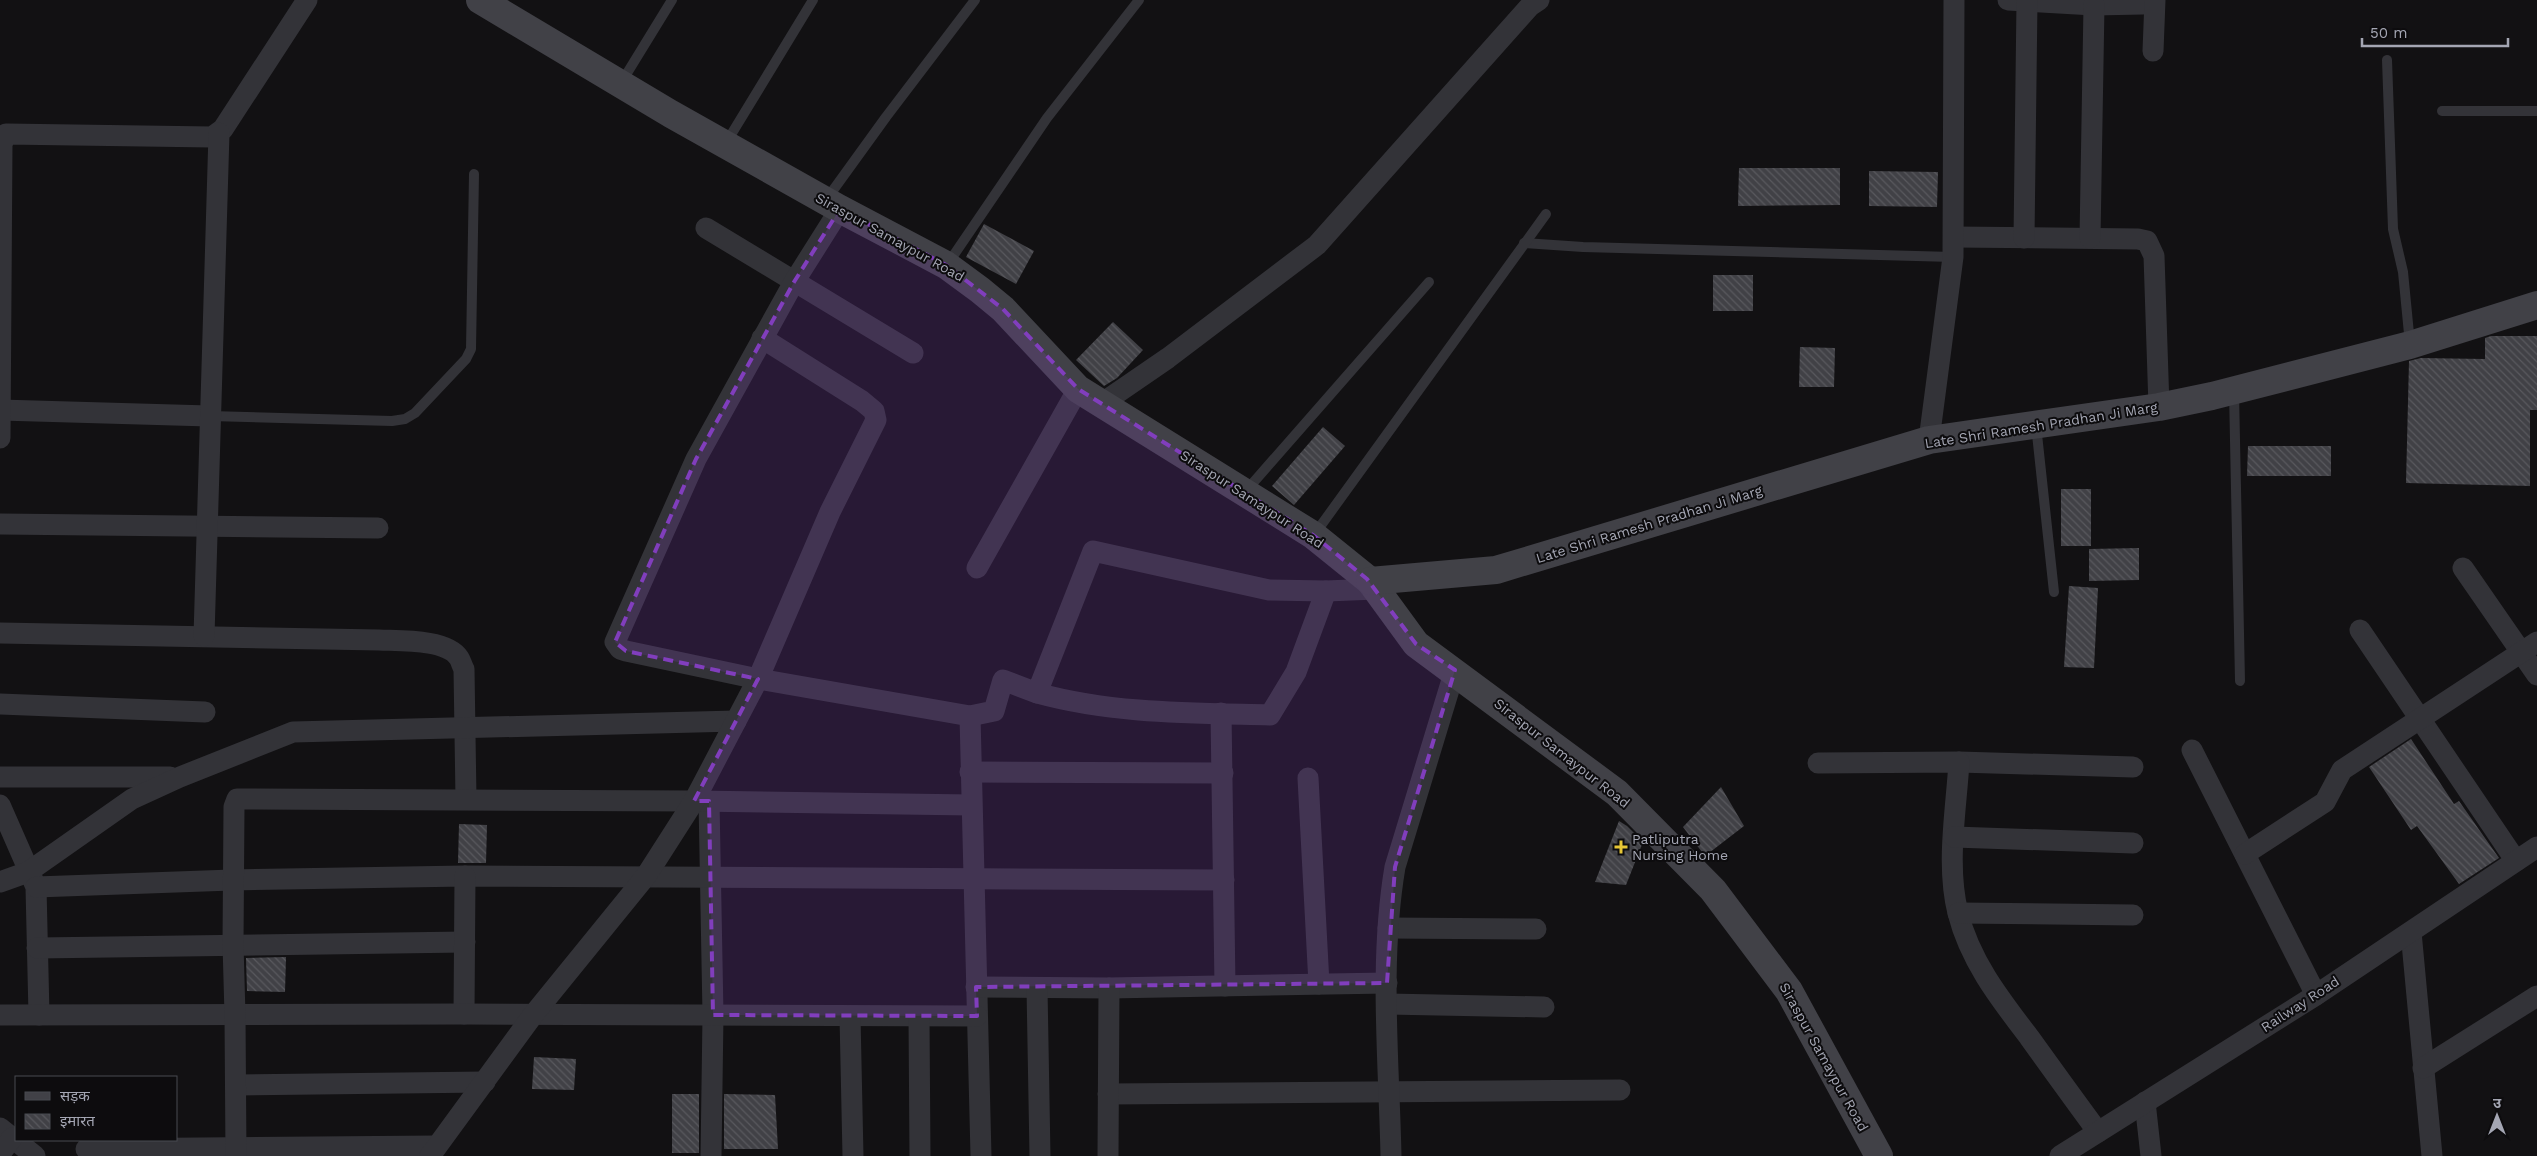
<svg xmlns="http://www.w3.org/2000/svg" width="2537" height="1156" font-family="'Work Sans','Noto Sans Devanagari',sans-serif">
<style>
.building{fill:url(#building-back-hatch)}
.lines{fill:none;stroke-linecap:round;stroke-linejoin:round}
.lane{stroke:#333338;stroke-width:10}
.street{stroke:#333338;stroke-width:21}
.secondary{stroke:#414147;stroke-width:28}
.marked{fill:#813ebd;fill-opacity:0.2;stroke:#813ebd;stroke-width:4;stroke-dasharray:10 6;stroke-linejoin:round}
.poi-dot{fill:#e6c636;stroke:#0d0c0e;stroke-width:2}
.labels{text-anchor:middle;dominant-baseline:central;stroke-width:4;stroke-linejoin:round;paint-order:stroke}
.street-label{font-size:14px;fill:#a4a6b3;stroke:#0d0c0e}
.poi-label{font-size:14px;fill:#a4a6b3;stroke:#0d0c0e;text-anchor:start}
</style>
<defs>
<pattern id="building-back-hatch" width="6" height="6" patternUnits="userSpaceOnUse" patternTransform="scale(1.25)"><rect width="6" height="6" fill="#414146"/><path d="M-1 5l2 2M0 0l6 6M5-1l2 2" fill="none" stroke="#59595e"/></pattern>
</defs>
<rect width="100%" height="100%" fill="#121113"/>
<g class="building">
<polygon points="1739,168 1840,168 1840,205 1738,206"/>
<polygon points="1869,171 1938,172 1937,207 1869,206"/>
<polygon points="984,224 1034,251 1016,284 966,257"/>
<rect x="1713" y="275" width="40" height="36"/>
<polygon points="1113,322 1143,350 1117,378 1104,386 1076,360"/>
<polygon points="2491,336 2537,336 2537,410 2530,410 2530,486 2406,483 2409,361 2421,358 2485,359 2485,338"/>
<polygon points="1800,347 1835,348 1834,387 1799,387"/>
<polygon points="1323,427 1345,446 1294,505 1272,486"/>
<polygon points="2248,446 2331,446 2331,476 2247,476"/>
<rect x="2061" y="489" width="30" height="57"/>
<polygon points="2139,548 2139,580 2089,581 2089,549"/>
<polygon points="2069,586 2098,588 2094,668 2064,667"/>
<polygon points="2411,739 2454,804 2459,801 2499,858 2459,884 2417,826 2411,830 2369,767"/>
<polygon points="1721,787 1744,826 1705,856 1683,827"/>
<polygon points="1619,821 1627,826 1643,842 1626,885 1595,882"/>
<polygon points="459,824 487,825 486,863 458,863"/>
<polygon points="286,957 285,992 247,991 246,958"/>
<polygon points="534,1057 576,1059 574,1090 532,1089"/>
<rect x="672" y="1094" width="27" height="59"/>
<polygon points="724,1094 775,1095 778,1149 724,1149"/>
</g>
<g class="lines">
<g class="lane">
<polyline points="2387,60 2393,229 2403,272 2410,344"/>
<polyline points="621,83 672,0"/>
<polyline points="2442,111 2537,111"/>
<polyline points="726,143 813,0"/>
<polyline points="826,200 886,117 975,0"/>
<polyline points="1524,243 1583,247 1953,257"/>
<polyline points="947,265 1047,118 1139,0"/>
<polyline points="2234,392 2240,681"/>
<polyline points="210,416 392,421 405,419 415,413 466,359 471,349 474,174"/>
<polyline points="2036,425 2054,592"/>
<polyline points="1245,492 1429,282"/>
<polyline points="1314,535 1546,214"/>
</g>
<g class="street">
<polyline points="2008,0 2094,5 2143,4"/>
<polyline points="2153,51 2155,0"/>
<polyline points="706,228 913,353"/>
<polyline points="1954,237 2138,239 2147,241 2154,256 2159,407"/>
<polyline points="2024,238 2027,1"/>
<polyline points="2090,238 2094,5"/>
<polyline points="762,338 862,401 874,411 876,420 830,512 758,679 970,716 994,711 1003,680 1037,693 1093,551 1269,590 1326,591 1376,589"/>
<polyline points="1101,404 1168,358 1317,245 1530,6 1539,0"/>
<polyline points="0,410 209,416"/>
<polyline points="0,438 2,144 6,134 212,137 223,129 307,0"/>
<polyline points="1929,440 1953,257 1954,0"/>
<polyline points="0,524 378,528"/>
<polyline points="977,568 1078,389"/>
<polyline points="2463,568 2537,675"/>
<polyline points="2360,630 2516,861"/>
<path d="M0 633 379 640C400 641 447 639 459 658 461 661 462 666 464 669L466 799"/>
<polyline points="204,636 219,133"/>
<path d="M1037 693C1113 714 1192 713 1270 715L1296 672 1326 591"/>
<polyline points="0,704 205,712"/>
<polyline points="1221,713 1225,986"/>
<polyline points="970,716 981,1156"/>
<polyline points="2192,750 2316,995"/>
<polyline points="1959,762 2133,767"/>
<path d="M1818 763 1959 762C1956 812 1946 865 1958 913 1970 961 2000 999 2029 1037 2052 1069 2075 1101 2098 1132"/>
<polyline points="970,772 1223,773"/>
<polyline points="0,777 170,777"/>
<polyline points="1308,778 1319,984"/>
<polyline points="709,801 713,1015 711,1156"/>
<polyline points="0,805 36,887 39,1015"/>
<polyline points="1954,837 2133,843"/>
<polyline points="2245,854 2325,802 2342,770 2537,642"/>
<polyline points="0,882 28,872 132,799 180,777 293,732 736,721"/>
<polyline points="36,887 232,880 465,876 1224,880"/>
<polyline points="1958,913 2133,915"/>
<polyline points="1388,928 1536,929"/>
<polyline points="2411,932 2432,1156"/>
<polyline points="37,948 465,942"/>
<polyline points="976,987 1109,988 1387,983"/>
<polyline points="1037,988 1040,1156"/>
<polyline points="1387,1004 1544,1007"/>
<polyline points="464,1014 465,876"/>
<polyline points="0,1015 464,1014 977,1016"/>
<polyline points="850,1016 853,1156"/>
<polyline points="919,1017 920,1156"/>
<polyline points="2423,1068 2537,996"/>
<polyline points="236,1085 485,1082"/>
<polyline points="1108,1094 1620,1090"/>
<polyline points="2145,1102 2151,1156"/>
<polyline points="0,1128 35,1156"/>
<polyline points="86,1149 437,1146"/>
<polyline points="0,1154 12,1138"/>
<polyline points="236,1156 235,1015 233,944 234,807 237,799 694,801 971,805"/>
<polyline points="430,1156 533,1015 646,876 694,801 758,679 626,651 620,649 615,642 696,459 794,282 840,209"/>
<polyline points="1108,1156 1109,988"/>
<path d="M1391 1156C1389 1061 1379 962 1395 867L1455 670"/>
<polyline points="2060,1156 2316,995 2537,847"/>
</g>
<g class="secondary">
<polyline points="480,0 671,114 840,209 946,265 980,290 1003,309 1078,389 1313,535 1370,581 1416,644 1617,793 1713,890 1789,991 1879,1156"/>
<polyline points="1370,581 1496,570 1929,440 2159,407 2212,396 2410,345 2537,305"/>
</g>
</g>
<path class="marked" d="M840 209 946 265 1003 309 1078 389 1313 535 1367 579 1416 644 1455 670 1395 867 1387 983 976 987 977 1016 713 1015 709 801H694L758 679 626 651 615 642 696 459 794 282Z"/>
<path class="poi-dot" d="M1618.5 839.5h5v5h5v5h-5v5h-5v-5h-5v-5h5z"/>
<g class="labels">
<g class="street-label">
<text transform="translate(890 237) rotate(29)">Siraspur Samaypur Road</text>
<text transform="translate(2041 425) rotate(-9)">Late Shri Ramesh Pradhan Ji Marg</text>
<text transform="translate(1252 499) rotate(33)">Siraspur Samaypur Road</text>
<text transform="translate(1649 524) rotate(-17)">Late Shri Ramesh Pradhan Ji Marg</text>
<text transform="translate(1562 753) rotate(38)">Siraspur Samaypur Road</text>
<text transform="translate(2300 1004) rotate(-33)">Railway Road</text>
<text transform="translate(1824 1057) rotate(61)">Siraspur Samaypur Road</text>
</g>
<g class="poi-label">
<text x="1632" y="839">Patliputra<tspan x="1632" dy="16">Nursing Home</tspan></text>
</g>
</g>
<rect x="15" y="1076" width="162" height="65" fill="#0d0c0e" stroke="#494a50"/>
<rect x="25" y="1092" width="25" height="8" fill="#414147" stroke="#494a50"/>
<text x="60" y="1101" font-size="15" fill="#a4a6b3">सड़क</text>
<rect x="25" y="1114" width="25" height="15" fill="url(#building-back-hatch)" stroke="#494a50"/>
<text x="60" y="1126" font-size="15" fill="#a4a6b3">इमारत</text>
<g transform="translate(2497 1116)" stroke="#0d0c0e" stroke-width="4" paint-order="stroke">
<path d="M0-4L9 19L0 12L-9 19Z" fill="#a4a6b3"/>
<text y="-8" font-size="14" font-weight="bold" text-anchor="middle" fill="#a4a6b3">उ</text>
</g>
<path d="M2362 38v8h146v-8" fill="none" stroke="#a4a6b3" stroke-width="2.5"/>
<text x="2370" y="38" font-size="15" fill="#a4a6b3" stroke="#0d0c0e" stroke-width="4" paint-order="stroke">50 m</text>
</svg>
